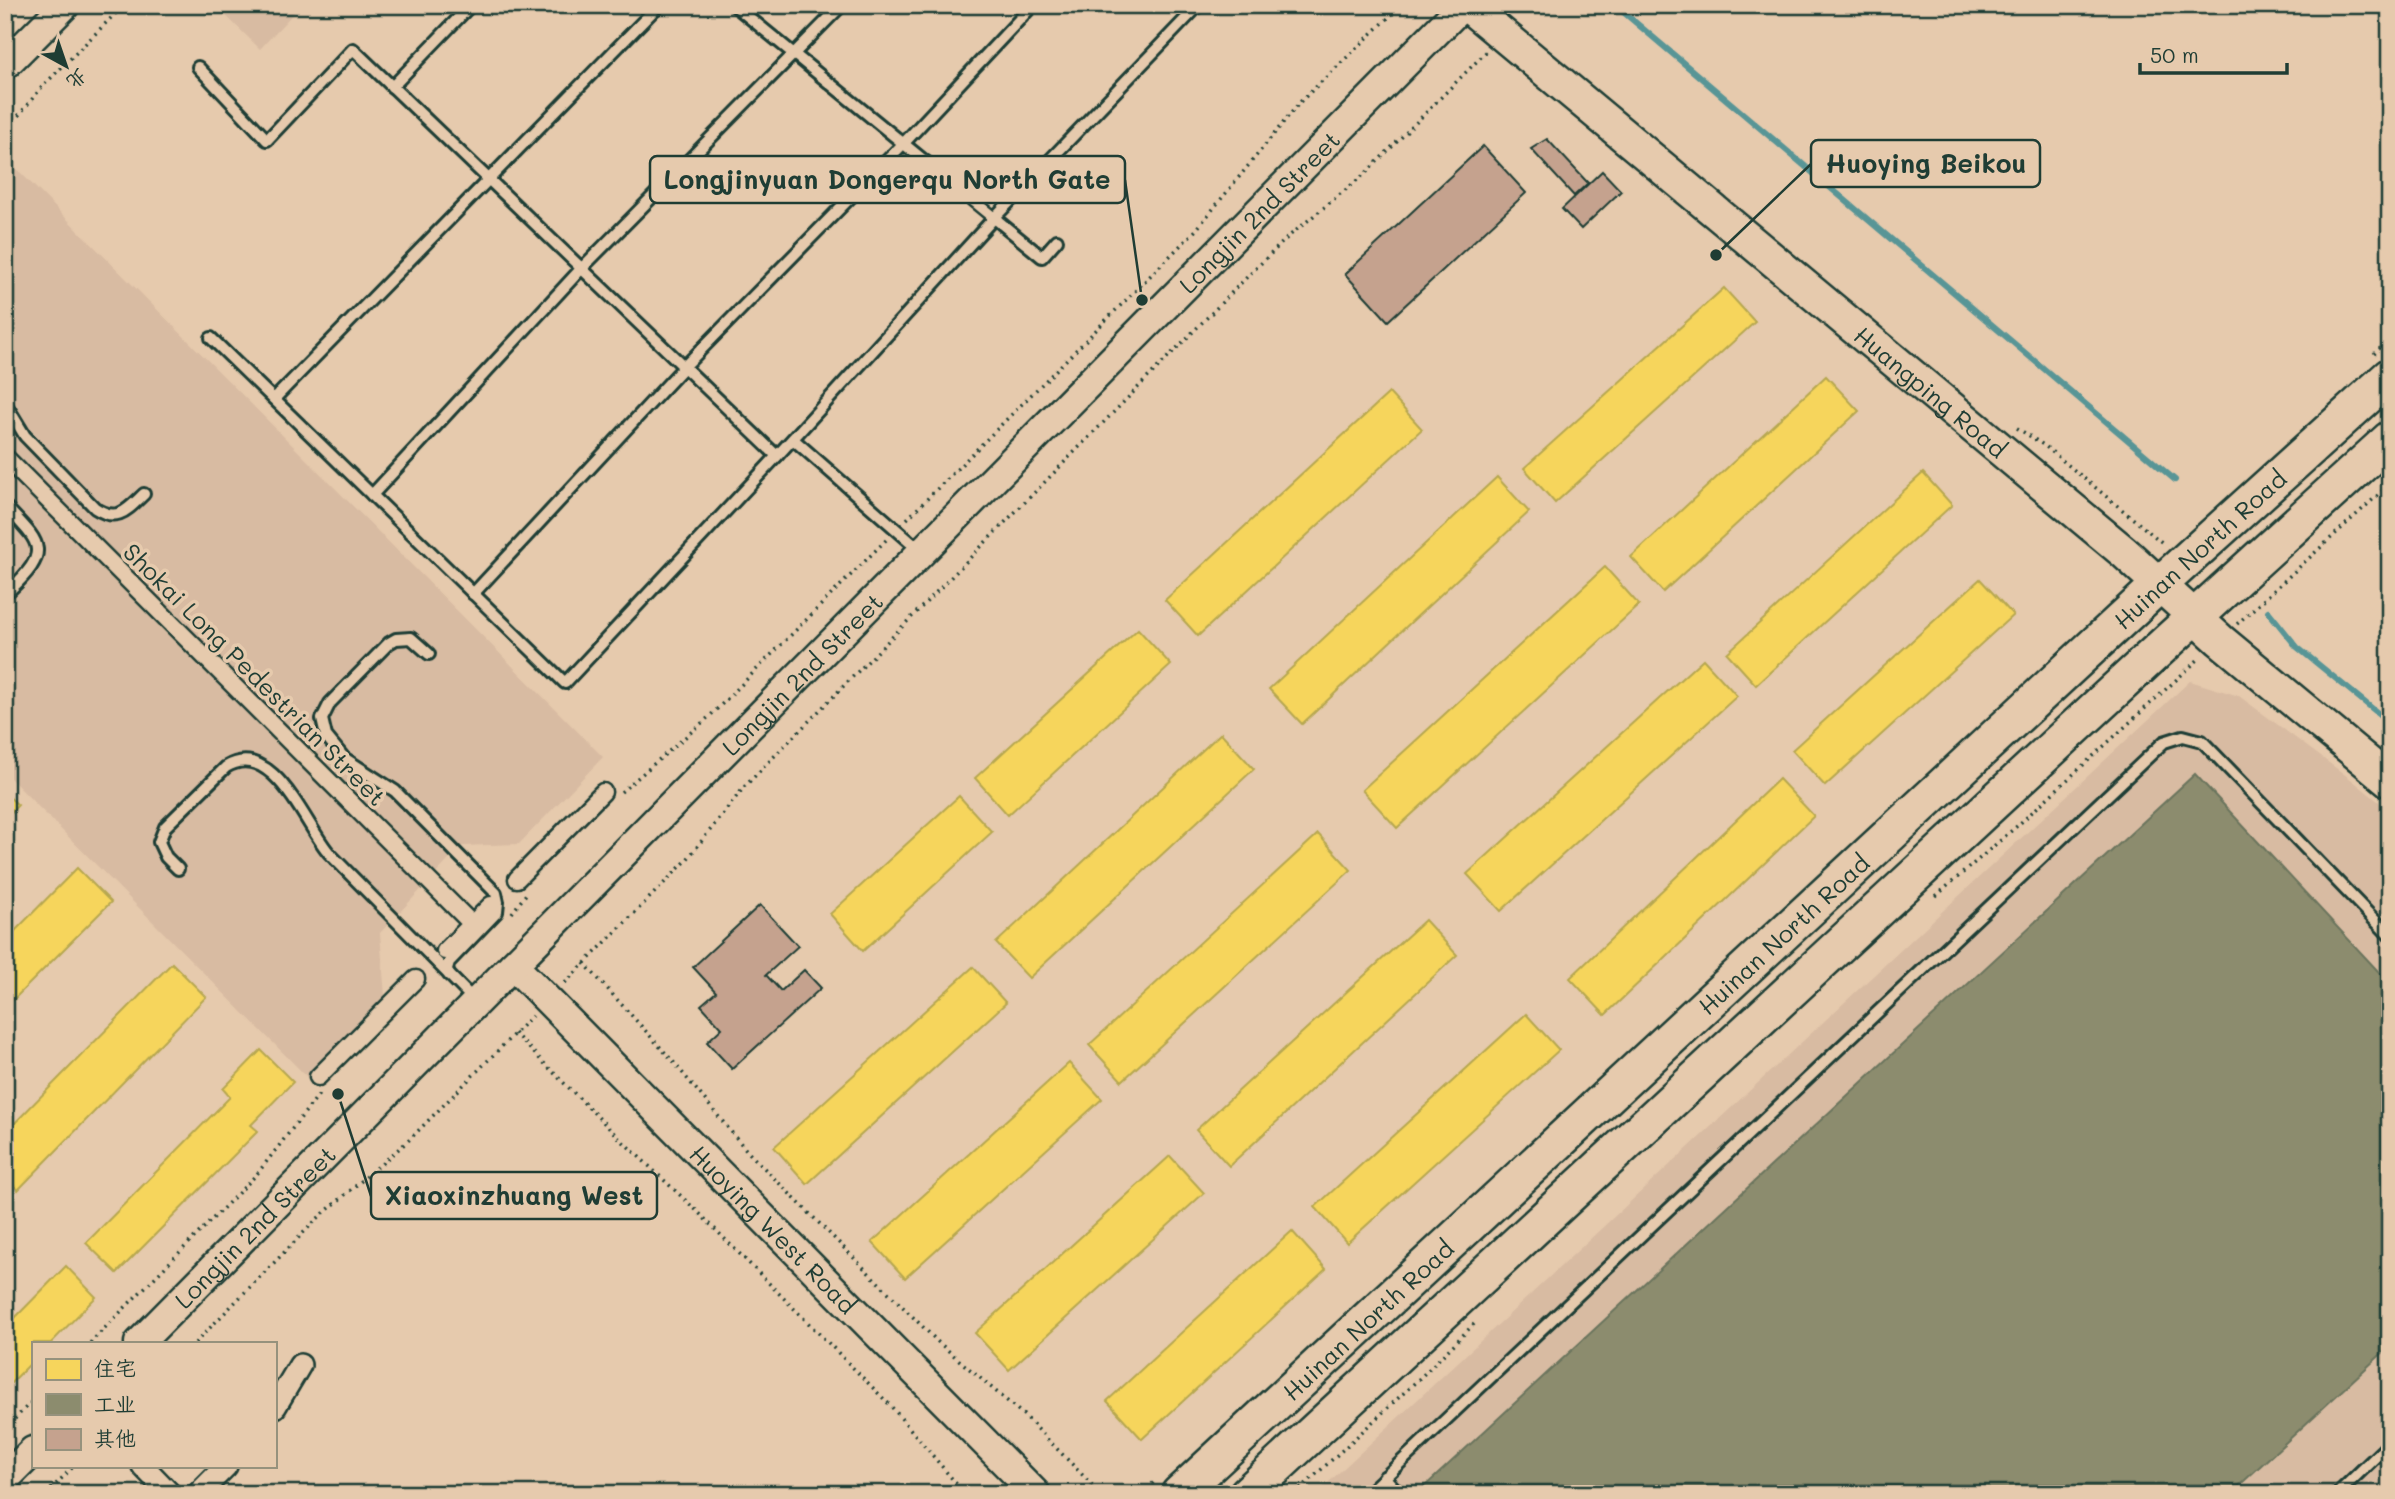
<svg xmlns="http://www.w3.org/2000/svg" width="2395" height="1499" font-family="Mali,'LXGW WenKai TC',sans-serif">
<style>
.built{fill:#d8bba2}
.homes{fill:#f6d55c;stroke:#b6a750;stroke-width:2}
.industry{fill:#8c8c6e;stroke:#6b745d;stroke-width:2}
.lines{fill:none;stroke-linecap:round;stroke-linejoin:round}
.stream{stroke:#589596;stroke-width:6}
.building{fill:#c5a28e;stroke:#1f3d34;stroke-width:2}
.service-casing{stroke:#1f3d34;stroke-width:16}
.pedestrian-casing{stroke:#1f3d34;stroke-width:21}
.minor-casing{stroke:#1f3d34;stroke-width:26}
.tertiary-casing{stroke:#1f3d34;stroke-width:33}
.secondary-casing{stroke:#1f3d34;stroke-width:37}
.primary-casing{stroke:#1f3d34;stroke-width:40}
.path{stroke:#1f3d34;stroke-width:3.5;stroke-dasharray:2 5;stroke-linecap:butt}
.service{stroke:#e6caad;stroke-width:10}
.pedestrian{stroke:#e6caad;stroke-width:16}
.minor{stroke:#e6caad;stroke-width:21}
.tertiary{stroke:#e6caad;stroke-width:28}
.secondary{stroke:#e6caad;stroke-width:32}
.primary{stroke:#e6caad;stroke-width:35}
.labels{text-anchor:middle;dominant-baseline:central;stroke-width:7;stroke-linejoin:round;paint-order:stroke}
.street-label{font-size:24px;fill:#1f3d34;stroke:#e6caad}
.leader{fill:none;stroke:#1f3d34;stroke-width:2.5}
.callout-dot{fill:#1f3d34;stroke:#e6caad;stroke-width:2.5}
.callout{fill:#e6caad;stroke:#1f3d34;stroke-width:2.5}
.callout-label{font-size:26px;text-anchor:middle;font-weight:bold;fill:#1f3d34}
</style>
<rect width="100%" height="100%" fill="#e6caad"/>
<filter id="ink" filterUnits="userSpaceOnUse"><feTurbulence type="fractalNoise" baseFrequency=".0143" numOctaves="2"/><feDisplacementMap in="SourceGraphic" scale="14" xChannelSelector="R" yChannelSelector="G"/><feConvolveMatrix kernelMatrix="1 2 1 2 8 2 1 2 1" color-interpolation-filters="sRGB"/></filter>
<g filter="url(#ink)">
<g class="built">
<polygon points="215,5 301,5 260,49"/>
<polygon points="5,157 603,757 519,844 462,846 380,933 385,997 307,1077 5,773"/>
<polygon points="2190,681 2239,696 2352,780 2390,811 2390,1489 2385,1494 1316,1494"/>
</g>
<g class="homes">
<polygon points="1724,288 1755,322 1555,503 1524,468"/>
<polygon points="1826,376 1859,411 1663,592 1631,557"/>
<polygon points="1389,393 1422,429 1198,636 1165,600"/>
<polygon points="1923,473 1952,505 1756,685 1727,653"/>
<polygon points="1497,477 1529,512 1302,724 1269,689"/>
<polygon points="1605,567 1639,605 1397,828 1362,790"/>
<polygon points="1980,579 2013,615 1825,786 1792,750"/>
<polygon points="1138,629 1171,665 1008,815 975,778"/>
<polygon points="1703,659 1737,696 1501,911 1467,874"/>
<polygon points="1221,733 1254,769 1029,978 996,943"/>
<polygon points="1779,779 1814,816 1605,1015 1570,978"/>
<polygon points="5,793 18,805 5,819"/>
<polygon points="959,796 992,832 863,951 830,914"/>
<polygon points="1318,834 1351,870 1122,1081 1089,1045"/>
<polygon points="77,868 111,902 5,1008 5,941"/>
<polygon points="1425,920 1457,955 1229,1166 1196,1130"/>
<polygon points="172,963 206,997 18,1190 5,1177 5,1133"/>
<polygon points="973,967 1006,1003 807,1184 774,1147"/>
<polygon points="1526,1014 1559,1050 1347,1243 1315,1207"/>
<polygon points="261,1050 293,1082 251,1125 258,1131 117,1273 86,1243 230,1097 223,1089"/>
<polygon points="1069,1063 1102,1099 905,1278 872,1242"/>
<polygon points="1170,1156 1204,1193 1009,1370 975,1333"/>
<polygon points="1292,1231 1326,1269 1142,1439 1107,1401"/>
<polygon points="66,1266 96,1297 51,1343 33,1343 33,1361 5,1389 5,1328"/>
</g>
<polygon class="industry" points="2195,774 2390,984 2390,1346 2230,1494 1430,1494 1424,1487"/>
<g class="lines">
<g class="stream">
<polyline points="1615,5 2175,480"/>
<polyline points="2268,611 2297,647 2390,723"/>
</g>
</g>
<g class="building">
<polygon points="1547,139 1588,183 1574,196 1531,149"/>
<polygon points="1483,146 1526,193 1388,321 1345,274"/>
<polygon points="1602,171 1621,191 1581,229 1562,209"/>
<polygon points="760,905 798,946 766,975 781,991 804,970 821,988 732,1069 707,1042 722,1028 701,1005 716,992 693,967"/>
</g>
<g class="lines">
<g class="service-casing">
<g id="service">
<polyline points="734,5 1042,257 1057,240"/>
<polyline points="198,67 267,140 353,49 777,456"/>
<polyline points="392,87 471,5"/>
<polyline points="211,338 565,683 777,456 994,218 1199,5"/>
<polyline points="274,399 659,5"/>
<path d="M5 403 25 436 95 508C118 523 127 510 144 494"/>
<polyline points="793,439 922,552"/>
<polyline points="372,495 581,269 842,5"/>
<path d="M5 506C41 544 52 550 10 590"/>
<polyline points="473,594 684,367 902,145 1033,5"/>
<polyline points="429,654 411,638 396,639 389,643 330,703 322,719 326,736 344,758 395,791 496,893 498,902 497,912 449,962 447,969 449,975"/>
<path d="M178 869 166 857 159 842 165 827 226 767C273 738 306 827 329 853L476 1002"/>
<polyline points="1384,1477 1400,1494"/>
<polyline points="1367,1494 2164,742 2183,736 2202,741 2390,936"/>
<polyline points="2337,1494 2390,1443"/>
</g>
</g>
<g class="pedestrian-casing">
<g id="pedestrian">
<polyline points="5,457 472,924"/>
<polyline points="517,879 603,792"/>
<polyline points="445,951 491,905"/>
<polyline points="318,1077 416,979"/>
</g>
</g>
<g class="minor-casing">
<g id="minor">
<polyline points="275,1407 300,1365"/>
<polyline points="143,1466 170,1494"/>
<polyline points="198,1494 226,1466"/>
</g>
</g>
<g class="tertiary-casing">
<g id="tertiary">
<polyline points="5,65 65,5"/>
<path id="s1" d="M513 965 1036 1494"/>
<path id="s2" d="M139 1343 1463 5"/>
<polyline points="5,1479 33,1451"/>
</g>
</g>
<g class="secondary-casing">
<g id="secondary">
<path id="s3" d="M1467 5 2125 553 2220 640 2390 781"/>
</g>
</g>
<g class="primary-casing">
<g id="primary">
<path id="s4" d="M1179 1494 2160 584 2390 376"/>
<polyline points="1247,1494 2167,642 2390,439"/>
</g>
</g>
<g class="path">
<polyline points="5,132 42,87 124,5"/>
<polyline points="2374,354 2390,339"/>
<polyline points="2017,428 2045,446 2165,545"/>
<polyline points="907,519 1196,230 1300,102 1402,5"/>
<polyline points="2237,624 2390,484"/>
<polyline points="621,792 710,716 887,539"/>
<polyline points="1936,896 2017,826 2201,657"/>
<polyline points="512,913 526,894"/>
<polyline points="584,963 671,1059 748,1152 938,1342 1027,1418 1101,1494"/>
<polyline points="565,983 685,862 745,786 1247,277 1288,237 1366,173 1487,51"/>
<polyline points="514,1033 617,1136 697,1211 890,1405 965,1494"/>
<polyline points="90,1343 257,1174 320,1093"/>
<polyline points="195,1343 317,1219 409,1140 532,1016"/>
<polyline points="5,1429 33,1400"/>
<polyline points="46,1494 74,1466"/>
<polyline points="1142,1494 1155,1481"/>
<polyline points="1295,1494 1422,1376 1476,1322"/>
</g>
<use href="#service" class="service"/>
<use href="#pedestrian" class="pedestrian"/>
<use href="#minor" class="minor"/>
<use href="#tertiary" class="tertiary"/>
<use href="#secondary" class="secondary"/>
<use href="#primary" class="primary"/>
</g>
</g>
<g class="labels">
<g class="street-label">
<text stroke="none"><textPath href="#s2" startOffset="1592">Longjin 2nd Street</textPath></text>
<text stroke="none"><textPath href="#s3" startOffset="604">Huangping Road</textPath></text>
<text stroke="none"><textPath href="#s4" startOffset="1391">Huinan North Road</textPath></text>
<text transform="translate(255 674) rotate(45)">Shokai Long Pedestrian Street</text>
<text stroke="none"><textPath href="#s2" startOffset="942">Longjin 2nd Street</textPath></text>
<text stroke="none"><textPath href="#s4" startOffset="824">Huinan North Road</textPath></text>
<text stroke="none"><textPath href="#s2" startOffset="164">Longjin 2nd Street</textPath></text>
<text stroke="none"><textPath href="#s1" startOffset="371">Huoying West Road</textPath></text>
<text stroke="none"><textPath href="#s4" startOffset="257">Huinan North Road</textPath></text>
</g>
</g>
<path class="leader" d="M1716 255L1811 164M1142 300L1125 180M338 1094L371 1196"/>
<g class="callout-dot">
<circle cx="1716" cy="255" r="7"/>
<circle cx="1142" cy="300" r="7"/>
<circle cx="338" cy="1094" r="7"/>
</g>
<g class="callout">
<rect x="1811" y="140" width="229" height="47" rx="7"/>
<rect x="650" y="156" width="475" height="47" rx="7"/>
<rect x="371" y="1172" width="286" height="47" rx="7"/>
</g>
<g class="callout-label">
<text x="1926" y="173">Huoying Beikou</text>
<text x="887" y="189">Longjinyuan Dongerqu North Gate</text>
<text x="514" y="1205">Xiaoxinzhuang West</text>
</g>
<rect width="2395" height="1499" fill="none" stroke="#e6caad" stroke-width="28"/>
<rect x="14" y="14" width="2367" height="1471" fill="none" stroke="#1f3d34" stroke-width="2.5" filter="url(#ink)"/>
<rect x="32" y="1342" width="245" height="126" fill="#e6caad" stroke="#96927d" stroke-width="2"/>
<rect x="46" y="1359" width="35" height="21" fill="#f6d55c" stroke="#96927d" stroke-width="2"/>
<text x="94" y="1376" font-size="21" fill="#1f3d34">住宅</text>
<rect x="46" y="1394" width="35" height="21" fill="#8c8c6e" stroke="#96927d" stroke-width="2"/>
<text x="94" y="1412" font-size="21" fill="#1f3d34">工业</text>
<rect x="46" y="1429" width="35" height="21" fill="#c5a28e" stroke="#96927d" stroke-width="2"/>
<text x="94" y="1446" font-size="21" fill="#1f3d34">其他</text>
<g transform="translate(66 66) rotate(140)" stroke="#e6caad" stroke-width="5" paint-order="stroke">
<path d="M0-5L12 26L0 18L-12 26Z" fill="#1f3d34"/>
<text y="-10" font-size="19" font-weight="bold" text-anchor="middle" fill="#1f3d34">北</text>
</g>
<path d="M2140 63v10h147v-10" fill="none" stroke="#1f3d34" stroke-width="3.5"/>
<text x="2150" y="63" font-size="21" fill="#1f3d34" stroke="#e6caad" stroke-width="5" paint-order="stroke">50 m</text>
</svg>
